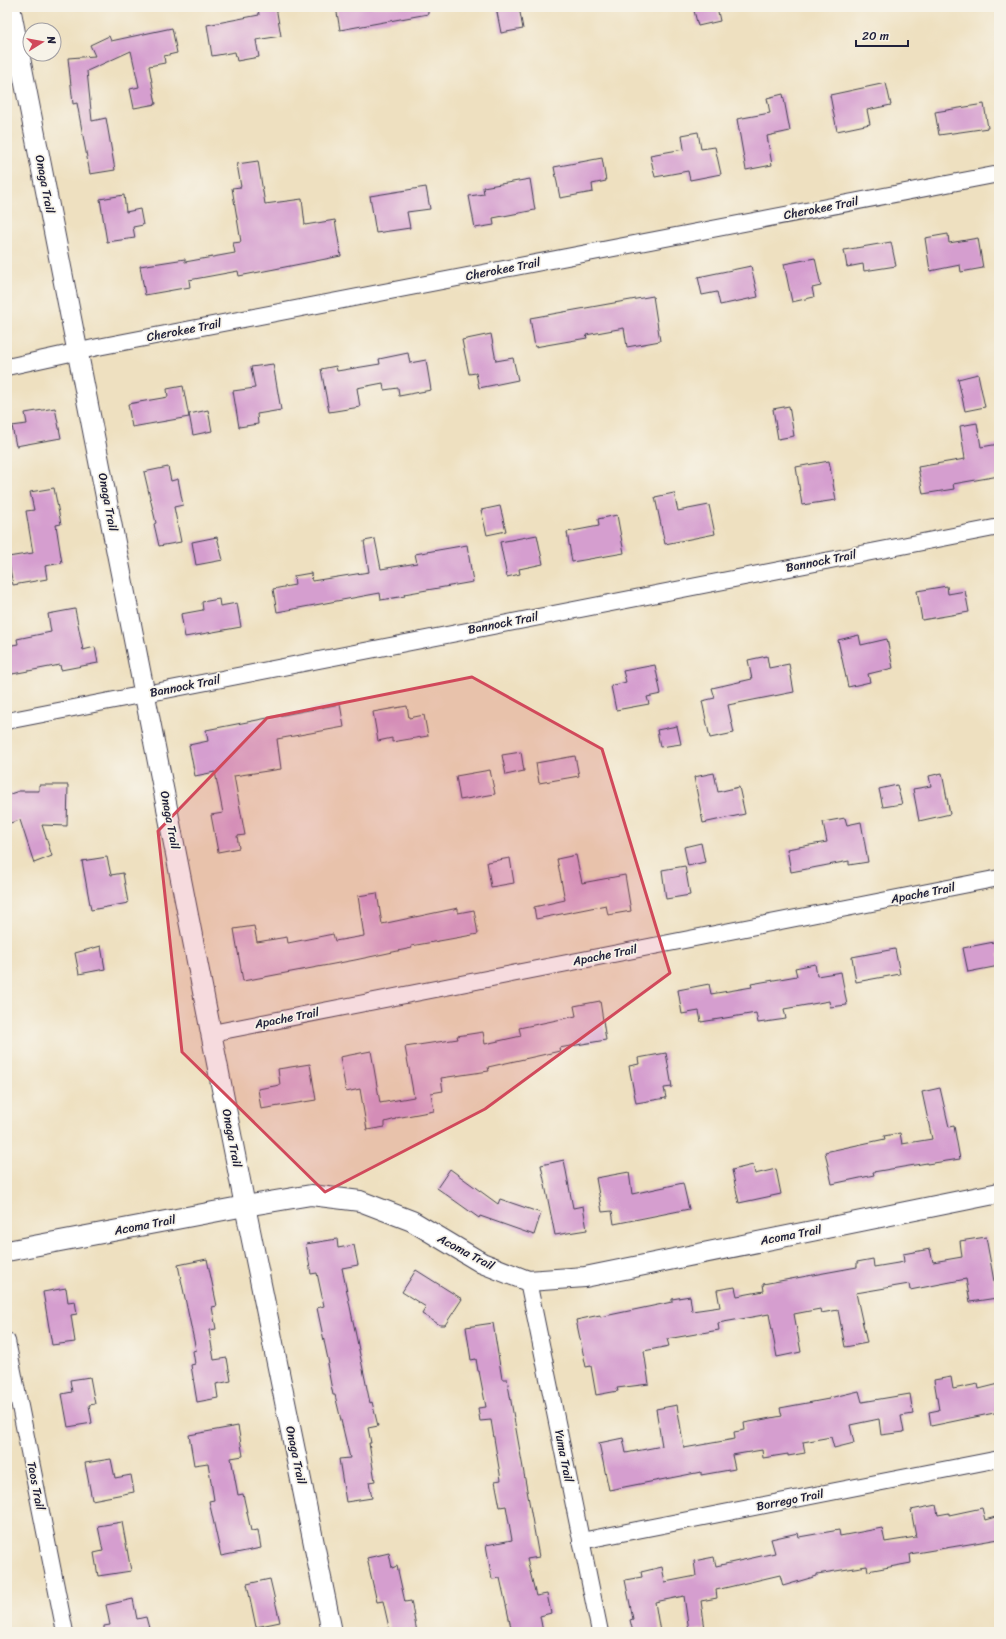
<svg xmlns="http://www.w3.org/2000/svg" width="1006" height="1639" font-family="Sriracha,sans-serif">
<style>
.building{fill:#d59ecf}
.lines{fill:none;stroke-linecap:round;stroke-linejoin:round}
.minor-casing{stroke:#413e4f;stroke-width:18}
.tertiary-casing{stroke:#413e4f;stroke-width:22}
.minor{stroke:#fff;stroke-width:16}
.tertiary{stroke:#fff;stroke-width:20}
.marked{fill:#d1495b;fill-opacity:0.2;stroke:#d1495b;stroke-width:3;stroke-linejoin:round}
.labels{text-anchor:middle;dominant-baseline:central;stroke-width:3.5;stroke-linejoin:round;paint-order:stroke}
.street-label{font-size:12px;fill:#22223b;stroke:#f7f3e8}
</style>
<rect width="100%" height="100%" fill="#f7f3e8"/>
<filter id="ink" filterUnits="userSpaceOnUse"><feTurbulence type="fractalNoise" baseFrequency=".025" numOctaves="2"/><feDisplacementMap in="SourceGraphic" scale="8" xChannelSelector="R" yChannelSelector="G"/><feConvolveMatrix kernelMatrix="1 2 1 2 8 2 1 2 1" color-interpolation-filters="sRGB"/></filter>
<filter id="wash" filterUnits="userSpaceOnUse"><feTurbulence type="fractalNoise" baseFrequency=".012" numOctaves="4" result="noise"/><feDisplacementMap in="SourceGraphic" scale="16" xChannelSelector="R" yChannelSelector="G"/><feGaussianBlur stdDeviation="0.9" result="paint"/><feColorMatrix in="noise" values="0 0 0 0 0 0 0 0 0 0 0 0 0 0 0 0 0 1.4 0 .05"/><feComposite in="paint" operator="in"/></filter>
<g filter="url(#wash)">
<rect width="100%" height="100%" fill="#eee0c0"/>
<g id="blocks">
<g class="building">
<polygon points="258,7 276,7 281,36 256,40 259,57 237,61 235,52 212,56 207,25 259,15"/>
<polygon points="336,7 428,7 428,14 340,30"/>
<polygon points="496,7 519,7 523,29 501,33"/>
<polygon points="693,7 717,7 720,21 698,26"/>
<polygon points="172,28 177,53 164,56 165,63 149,66 156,104 134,108 130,89 139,87 131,51 87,71 92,121 106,118 115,170 90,174 77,103 73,104 68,58 95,56 90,45 109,36 111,41"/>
<polygon points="886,83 891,105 867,110 870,124 837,131 830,95"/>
<polygon points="783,94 790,131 767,136 772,165 746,170 737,119 770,113 767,98"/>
<polygon points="984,104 988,128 939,135 935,112"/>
<polygon points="698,132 701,149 715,147 721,174 690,180 688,171 655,177 650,155 684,149 682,135"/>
<polygon points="602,158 606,181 592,184 593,192 560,198 554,167"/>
<polygon points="258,161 265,204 302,199 305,225 335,220 341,256 239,276 238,271 189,280 190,287 145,295 140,266 185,259 185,262 235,253 233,243 241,242 232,188 241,187 237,164"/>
<polygon points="530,179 535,210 493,218 494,225 475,228 469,196 484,194 483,187"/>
<polygon points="426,187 430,209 407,212 410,228 376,233 370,196"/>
<polygon points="124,195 126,212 140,209 143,225 133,227 135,238 107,242 100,199"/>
<polygon points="948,234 949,243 978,238 983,268 961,272 960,265 930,271 925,238"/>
<polygon points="891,242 896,266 864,271 863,264 847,267 844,250"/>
<polygon points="815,258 821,286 812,288 814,297 792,302 784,264"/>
<polygon points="751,266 758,297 720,305 717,292 702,295 698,277"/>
<polygon points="653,296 660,341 627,347 624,328 586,335 587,338 535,347 530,318"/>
<polygon points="491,334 496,361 513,358 518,380 479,388 476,373 469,374 462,340"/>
<polygon points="408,353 410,363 426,360 431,390 399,396 398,388 384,390 383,383 357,388 360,407 329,412 321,369 336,366 337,371 380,364 379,359"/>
<polygon points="273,364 281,410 257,414 258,424 239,427 233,391 255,388 251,367"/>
<polygon points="978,374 985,407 965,411 958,379"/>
<polygon points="183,386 189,417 132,427 128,404 168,397 167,389"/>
<polygon points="789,406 794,436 778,439 773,409"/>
<polygon points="55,408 61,438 16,446 12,426 27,424 25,413"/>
<polygon points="208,410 212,431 193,435 189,414"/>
<polygon points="977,423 981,447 999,444 999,476 953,484 954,489 923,494 918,467 965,459 960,426"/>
<polygon points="829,461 836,500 802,505 796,467"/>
<polygon points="168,467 171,481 178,479 183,505 174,507 181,542 159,546 154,524 156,523 144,472"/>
<polygon points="54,488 61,524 56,525 62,563 45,566 47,579 13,585 8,557 33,553 26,511 34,510 30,492"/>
<polygon points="674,493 678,511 709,505 715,534 665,544 655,497"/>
<polygon points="500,506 506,531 487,535 481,510"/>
<polygon points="617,515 624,553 572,562 567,532 599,526 598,519"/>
<polygon points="537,535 543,564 519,569 520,574 507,577 500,542"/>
<polygon points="217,537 223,560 196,565 192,542"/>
<polygon points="375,539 381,569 417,563 415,554 467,545 473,582 404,594 405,596 381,600 380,593 277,612 273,589 295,585 294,576 311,573 312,581 369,572 364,541"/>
<polygon points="947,586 948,594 965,591 969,612 922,620 917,591"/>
<polygon points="219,599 220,606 237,603 241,627 185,637 181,614 203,610 202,602"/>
<polygon points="75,609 83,650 95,647 98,663 61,670 60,665 7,675 7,646 18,644 17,639 51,632 48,614"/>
<polygon points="859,635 861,645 887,639 893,668 868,674 870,682 848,687 838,640"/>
<polygon points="767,656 769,668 789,664 794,692 728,705 734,733 710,738 702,701 715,698 712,688 752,679 748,660"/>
<polygon points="655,665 661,694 647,697 649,704 616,710 611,686 626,682 623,671"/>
<polygon points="340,704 344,727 277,739 281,769 234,776 245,835 237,836 239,848 218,852 211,815 223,813 215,772 195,776 189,745 208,741 206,730"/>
<polygon points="407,706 409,718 424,715 428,736 392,742 392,738 378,741 373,712"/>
<polygon points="677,726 681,744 660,747 657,730"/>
<polygon points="521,752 524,771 506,775 502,755"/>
<polygon points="575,756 579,776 539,783 536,763"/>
<polygon points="490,770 495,794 460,800 456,776"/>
<polygon points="714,773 718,792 739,787 745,814 703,823 694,777"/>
<polygon points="942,773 950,814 919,821 913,789 931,786 929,776"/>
<polygon points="39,785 68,785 67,826 42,825 52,856 34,863 20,820 7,824 7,795 19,791 39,791"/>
<polygon points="897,785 902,804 883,807 879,789"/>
<polygon points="845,818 847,825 861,822 868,862 849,865 849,861 791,872 787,849 827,842 823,822"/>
<polygon points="701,843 705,862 688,866 684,847"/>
<polygon points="576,855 582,883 625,875 631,911 608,915 606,905 536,919 534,907 565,900 557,859"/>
<polygon points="107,857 111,875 123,873 128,903 91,910 82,861"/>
<polygon points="510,858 514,883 491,887 487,862"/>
<polygon points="685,866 690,895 666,899 662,870"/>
<polygon points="377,893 382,924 458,908 458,913 474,910 478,934 411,946 412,948 355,960 243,981 234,929 254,926 257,942 287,937 288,943 333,934 335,941 364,936 358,896"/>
<polygon points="999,941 999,966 968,972 963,948"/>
<polygon points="101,946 105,969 79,974 75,953"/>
<polygon points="895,949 900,974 856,982 852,957"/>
<polygon points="815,964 817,976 841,972 847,1005 830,1007 829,1001 784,1009 786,1019 758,1023 756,1013 701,1022 699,1011 682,1014 678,990 709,984 711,994 752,987 751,984 797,976 795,968"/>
<polygon points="600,1001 606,1040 559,1048 560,1051 488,1067 489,1071 441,1078 443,1091 431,1093 434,1111 396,1118 396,1119 385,1122 385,1127 367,1130 360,1089 346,1092 340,1057 371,1051 380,1103 414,1097 405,1047 458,1039 457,1036 483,1032 485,1044 521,1036 519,1028 576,1016 574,1006"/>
<polygon points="666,1053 672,1087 664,1088 666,1098 636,1103 629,1066 639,1064 638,1058"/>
<polygon points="310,1064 316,1100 261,1109 258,1089 280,1085 278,1069"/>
<polygon points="940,1088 949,1127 954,1126 960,1159 927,1164 927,1163 873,1172 874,1175 832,1184 825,1152 885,1139 884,1136 900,1133 902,1144 932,1139 922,1092"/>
<polygon points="564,1160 573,1208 583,1206 587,1230 555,1235 541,1165"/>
<polygon points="753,1165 755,1174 776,1169 781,1194 739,1203 732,1170"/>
<polygon points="450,1169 498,1204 500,1199 541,1213 534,1235 480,1216 479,1218 437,1188"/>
<polygon points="629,1172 632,1194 683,1183 689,1209 614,1224 612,1211 602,1212 596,1178"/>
<polygon points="986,1237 997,1298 970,1302 966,1279 910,1290 909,1284 856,1293 867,1343 845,1347 838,1310 821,1313 820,1309 794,1314 801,1352 777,1357 769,1314 718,1323 719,1330 667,1339 669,1346 644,1351 649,1384 617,1388 618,1391 596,1395 591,1366 586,1367 576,1320 600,1315 600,1317 672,1302 672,1299 690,1296 692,1311 720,1307 717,1290 735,1287 737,1296 764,1291 763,1284 857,1267 857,1262 873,1259 874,1267 904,1262 903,1254 930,1249 933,1262 962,1257 960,1241"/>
<polygon points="337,1239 338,1248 354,1245 358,1265 342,1268 370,1403 372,1402 378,1426 368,1428 371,1443 369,1443 375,1481 369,1482 372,1498 346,1502 339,1459 350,1458 335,1395 333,1395 327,1364 329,1364 317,1308 324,1306 317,1273 311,1274 306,1244"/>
<polygon points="207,1259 217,1306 212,1307 216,1329 209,1330 214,1360 227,1358 231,1381 216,1384 218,1398 197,1402 191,1365 195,1364 193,1351 196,1350 178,1265"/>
<polygon points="416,1270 462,1299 445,1325 440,1325 422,1314 426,1307 402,1292"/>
<polygon points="66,1288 68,1302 75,1301 77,1314 71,1315 75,1342 52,1345 43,1292"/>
<polygon points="493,1323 502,1379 507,1379 539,1557 527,1559 536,1596 547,1594 551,1613 540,1616 543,1632 512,1632 500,1578 492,1579 486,1545 512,1540 506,1506 500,1507 495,1481 501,1480 491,1420 480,1421 478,1408 486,1407 479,1371 478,1371 476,1359 471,1360 466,1327"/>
<polygon points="90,1377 95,1404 89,1405 92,1423 68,1427 62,1394 72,1392 70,1380"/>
<polygon points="951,1377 953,1389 978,1384 979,1389 999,1384 999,1412 931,1426 929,1412 939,1410 934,1380"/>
<polygon points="859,1391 862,1402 910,1394 913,1414 901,1416 904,1432 881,1435 879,1419 850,1425 854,1443 834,1448 831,1437 803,1442 805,1453 788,1456 788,1454 763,1458 762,1450 732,1455 735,1469 701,1475 701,1472 609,1490 599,1443 623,1438 626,1453 662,1446 656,1409 677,1405 684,1448 735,1439 734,1432 745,1430 744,1423 782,1416 780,1408 829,1399 829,1398"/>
<polygon points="238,1426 243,1456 231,1458 238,1495 243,1494 251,1531 258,1530 261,1548 221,1556 209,1501 214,1500 208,1463 194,1465 189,1435"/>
<polygon points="111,1459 115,1478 131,1475 134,1492 92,1500 85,1463"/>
<polygon points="936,1505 938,1515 949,1513 949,1515 982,1508 985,1520 999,1516 999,1539 910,1554 911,1563 868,1571 867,1566 817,1574 817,1576 783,1586 780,1575 716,1590 717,1598 701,1601 705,1629 689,1631 684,1596 655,1602 660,1632 633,1632 630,1620 633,1619 625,1580 642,1577 641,1572 662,1567 665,1582 696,1576 694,1561 714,1557 716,1566 775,1553 771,1539 798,1533 799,1537 839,1530 840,1536 882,1528 885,1542 916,1537 911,1510"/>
<polygon points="122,1522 131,1571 98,1576 94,1553 103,1551 98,1526"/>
<polygon points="389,1553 392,1568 397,1566 405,1602 411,1601 417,1632 390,1632 383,1601 377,1602 367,1558"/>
<polygon points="270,1579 280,1622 256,1627 247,1584"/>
<polygon points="133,1599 137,1619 146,1617 150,1632 104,1632 104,1626 110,1625 106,1605"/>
</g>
</g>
</g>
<g filter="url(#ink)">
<use href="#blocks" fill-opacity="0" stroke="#413e4f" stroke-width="1"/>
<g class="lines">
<g class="minor-casing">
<g id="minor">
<polyline points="7,367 98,347 999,174"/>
<polyline points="7,721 999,527"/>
<polyline points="212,1033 999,878"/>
<polyline points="528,1281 600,1632"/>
<polyline points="7,1341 65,1632"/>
<polyline points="581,1541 999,1459"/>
</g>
</g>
<g class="tertiary-casing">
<g id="tertiary">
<polyline points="10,7 245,1206 332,1632"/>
<polyline points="7,1251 245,1206 311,1195 360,1201 412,1221 482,1263 528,1281 585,1277 999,1193"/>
</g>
</g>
<use href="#minor" class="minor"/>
<use href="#tertiary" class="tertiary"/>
</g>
</g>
<path class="marked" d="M472 677 602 749 670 973 485 1109 325 1192 182 1052 158 831 267 718Z"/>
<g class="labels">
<g class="street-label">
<text transform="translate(45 184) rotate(79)">Onaga Trail</text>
<text transform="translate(821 208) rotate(-11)">Cherokee Trail</text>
<text transform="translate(503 269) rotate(-11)">Cherokee Trail</text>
<text transform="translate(184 330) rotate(-11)">Cherokee Trail</text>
<text transform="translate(108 502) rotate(79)">Onaga Trail</text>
<text transform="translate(821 561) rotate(-11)">Bannock Trail</text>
<text transform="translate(503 623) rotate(-11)">Bannock Trail</text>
<text transform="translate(185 686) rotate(-11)">Bannock Trail</text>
<text transform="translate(170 820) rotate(79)">Onaga Trail</text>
<text transform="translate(923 893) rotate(-11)">Apache Trail</text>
<text transform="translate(605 955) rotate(-11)">Apache Trail</text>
<text transform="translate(287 1018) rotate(-11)">Apache Trail</text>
<text transform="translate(232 1138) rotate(79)">Onaga Trail</text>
<text transform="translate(145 1225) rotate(-11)">Acoma Trail</text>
<text transform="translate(791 1235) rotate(-11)">Acoma Trail</text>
<text transform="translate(466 1252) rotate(28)">Acoma Trail</text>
<text transform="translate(296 1455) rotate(78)">Onaga Trail</text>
<text transform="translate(564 1456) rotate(79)">Yuma Trail</text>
<text transform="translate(36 1486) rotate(79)">Taos Trail</text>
<text transform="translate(790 1500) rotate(-11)">Borrego Trail</text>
</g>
</g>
<rect width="1006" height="1639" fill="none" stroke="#f7f3e8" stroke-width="24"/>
<g transform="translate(42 42) rotate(79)"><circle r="19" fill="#f7f3e8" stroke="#a29fa3"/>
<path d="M0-3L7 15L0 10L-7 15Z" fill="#d1495b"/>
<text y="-6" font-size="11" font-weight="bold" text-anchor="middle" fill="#22223b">N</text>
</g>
<path d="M856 40v6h52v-6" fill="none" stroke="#22223b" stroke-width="2"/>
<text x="862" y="40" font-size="12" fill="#22223b" stroke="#f7f3e8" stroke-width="3" paint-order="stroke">20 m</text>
</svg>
